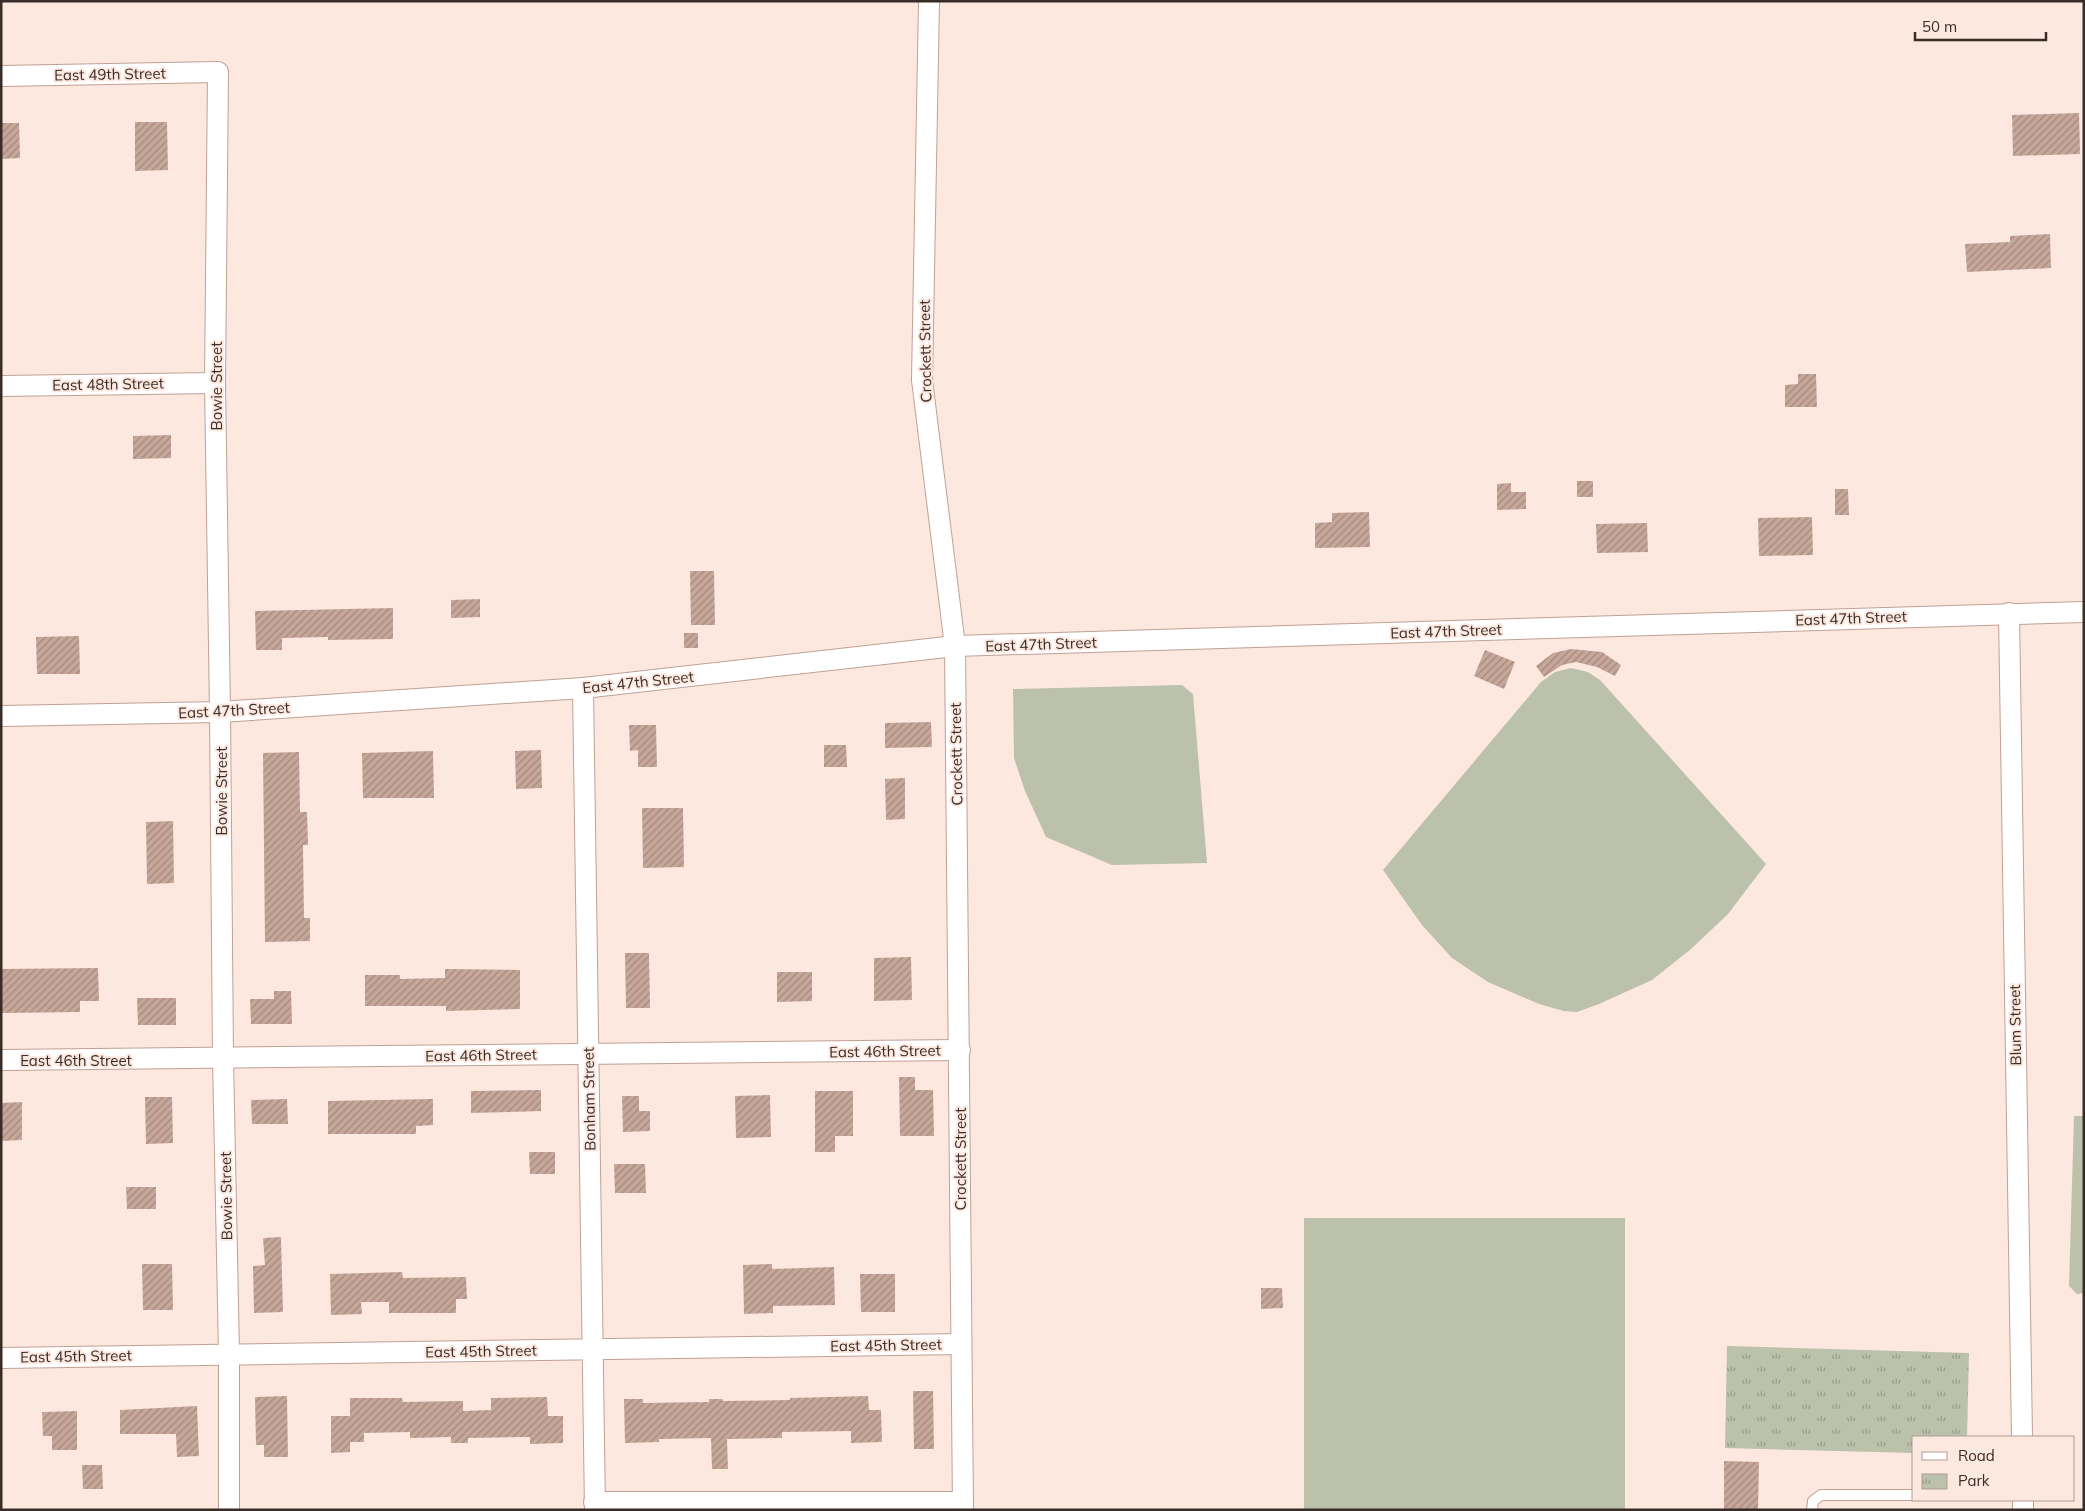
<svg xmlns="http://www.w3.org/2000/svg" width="2085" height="1511" font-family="Mulish,sans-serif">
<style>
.grass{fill:#bbc1aa}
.park{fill:url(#park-tufts)}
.building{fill:url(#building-hatch)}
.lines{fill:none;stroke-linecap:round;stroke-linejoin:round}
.service-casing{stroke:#c0a093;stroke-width:12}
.minor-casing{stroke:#c0a093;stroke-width:22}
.service{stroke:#fff;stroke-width:10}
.minor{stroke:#fff;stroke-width:20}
.labels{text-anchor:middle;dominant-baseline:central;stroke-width:4;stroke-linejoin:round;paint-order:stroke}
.street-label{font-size:15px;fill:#382c27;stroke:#fde8e0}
</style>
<defs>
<pattern id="park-tufts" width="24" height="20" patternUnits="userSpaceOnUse" patternTransform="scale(1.25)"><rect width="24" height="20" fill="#bbc1aa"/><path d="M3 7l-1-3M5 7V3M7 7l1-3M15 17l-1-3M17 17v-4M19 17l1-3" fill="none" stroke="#999d8a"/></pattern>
<pattern id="building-hatch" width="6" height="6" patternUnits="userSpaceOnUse" patternTransform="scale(1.25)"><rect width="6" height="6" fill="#c7a79a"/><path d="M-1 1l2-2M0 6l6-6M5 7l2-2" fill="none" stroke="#a3887e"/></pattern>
</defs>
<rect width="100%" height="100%" fill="#fde8e0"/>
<g class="grass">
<polygon points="1571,668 1588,672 1600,680 1766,864 1728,914 1691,949 1652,980 1599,1004 1577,1012 1564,1011 1539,1004 1488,982 1452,958 1422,925 1383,870 1541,682 1555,672"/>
<polygon points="1182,685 1193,694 1207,863 1112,865 1046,837 1025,791 1014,758 1013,689"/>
<polygon points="2074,1116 2084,1116 2084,1293 2077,1294 2069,1286"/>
<rect x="1304" y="1218" width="321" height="292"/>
</g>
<polygon class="park" points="1727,1346 1969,1353 1967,1437 1914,1437 1914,1453 1725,1448"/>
<g class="building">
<polygon points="2079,113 2080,154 2013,156 2012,115"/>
<polygon points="135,122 167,122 168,170 135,171"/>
<polygon points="1,123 19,123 20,158 1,159"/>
<polygon points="2050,234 2051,268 1967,272 1965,244 2010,242 2010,236"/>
<polygon points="1798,374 1816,374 1817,407 1785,407 1785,385 1798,384"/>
<polygon points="171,435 171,458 133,459 133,436"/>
<rect x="1577" y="481" width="16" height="16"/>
<polygon points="1511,483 1511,492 1526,492 1526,509 1497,510 1497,484"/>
<polygon points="1835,489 1848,489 1849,515 1835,515"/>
<polygon points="1369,512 1370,547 1315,548 1315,523 1332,522 1332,513"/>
<polygon points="1812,517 1813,555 1759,556 1758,518"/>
<polygon points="1647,523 1648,552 1597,553 1596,524"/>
<polygon points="690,571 714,571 715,625 691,625"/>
<polygon points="480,599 480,617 451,618 451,600"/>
<polygon points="393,608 393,639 328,640 328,637 282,638 282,650 256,650 255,611"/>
<rect x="684" y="633" width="14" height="15"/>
<polygon points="79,636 80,674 37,674 36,637"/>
<polygon points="1571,649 1602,652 1621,665 1615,676 1597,667 1576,662 1562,665 1544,677 1536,666 1553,653"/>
<polygon points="1485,650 1515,662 1504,689 1474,676"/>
<polygon points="931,722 932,747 885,748 885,723"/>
<polygon points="629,725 656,725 657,767 638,767 638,750 630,751"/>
<polygon points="824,745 846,745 847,767 824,767"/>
<polygon points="541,750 542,788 516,789 515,751"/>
<polygon points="433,751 434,798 363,798 362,753"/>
<polygon points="299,752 300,812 307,812 308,845 303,845 304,918 310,918 310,941 265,942 263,753"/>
<polygon points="905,778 905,819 886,820 885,779"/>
<polygon points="642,808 683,808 684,867 643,868"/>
<polygon points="173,821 174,883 147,884 146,822"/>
<polygon points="625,953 649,953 650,1008 626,1008"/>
<polygon points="911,957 912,1000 874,1001 874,958"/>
<polygon points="98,968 99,1001 80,1001 80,1012 1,1013 1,969"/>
<polygon points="445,969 520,970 520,1009 446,1011 446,1006 365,1006 365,975 400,975 400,979 445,978"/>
<polygon points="777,972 812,972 812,1001 777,1002"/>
<polygon points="274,991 291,991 292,1024 251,1024 250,999 274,999"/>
<polygon points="137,998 176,998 176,1025 138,1025"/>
<polygon points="899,1077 915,1077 915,1090 933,1090 934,1136 900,1136"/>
<polygon points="541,1090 541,1111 471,1113 471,1091"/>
<polygon points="815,1091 853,1091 853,1136 835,1136 835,1152 815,1152"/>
<polygon points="770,1095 771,1137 736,1138 735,1096"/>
<polygon points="622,1096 639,1096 639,1111 650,1111 650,1131 623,1132"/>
<polygon points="145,1097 172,1097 173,1143 146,1144"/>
<polygon points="287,1099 288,1124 252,1124 251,1100"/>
<polygon points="433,1099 433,1125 416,1126 416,1134 328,1134 328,1101"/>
<polygon points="22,1102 22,1140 1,1141 1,1103"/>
<polygon points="529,1152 555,1152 555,1174 530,1174"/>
<polygon points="614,1164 645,1164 646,1193 615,1193"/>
<polygon points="126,1187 156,1187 156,1209 127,1209"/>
<polygon points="281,1237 283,1312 254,1313 253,1266 265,1265 263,1238"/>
<polygon points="142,1264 172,1264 173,1310 143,1310"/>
<polygon points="772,1264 772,1269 834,1267 835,1305 773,1306 773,1313 744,1314 743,1265"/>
<polygon points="402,1272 403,1278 466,1277 467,1299 456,1299 456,1313 389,1313 389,1302 361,1302 362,1314 331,1315 330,1274"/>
<polygon points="860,1274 895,1274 895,1312 861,1312"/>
<polygon points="1261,1288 1282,1288 1283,1308 1261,1309"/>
<polygon points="913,1391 933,1391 934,1449 914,1449"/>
<polygon points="287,1396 288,1457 264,1457 264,1445 256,1445 255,1397"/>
<polygon points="868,1396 869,1410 881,1410 882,1442 851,1443 851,1431 782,1432 782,1438 727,1439 728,1469 712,1469 711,1438 659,1439 659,1442 625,1443 624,1399 643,1399 643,1403 709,1402 709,1399 722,1399 723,1401 790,1400 790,1398"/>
<polygon points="547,1397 548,1416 563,1416 563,1443 530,1444 530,1437 468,1438 468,1443 451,1443 451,1437 410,1438 410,1432 364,1433 364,1442 350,1442 350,1452 331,1453 331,1416 350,1416 350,1398 402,1398 403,1402 463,1401 463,1411 491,1410 491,1398"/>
<polygon points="197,1406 199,1456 177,1457 176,1434 120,1434 120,1410"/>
<polygon points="77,1411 77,1450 52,1450 52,1436 43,1436 42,1412"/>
<polygon points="1724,1461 1759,1462 1758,1510 1724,1510"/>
<polygon points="82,1465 102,1465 103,1489 83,1489"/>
</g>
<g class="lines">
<g class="service-casing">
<polyline id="service" points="1812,1510 1813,1501 1821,1495 1914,1495"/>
</g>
<g class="minor-casing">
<g id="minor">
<polyline points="929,1 922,380 955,646 963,1510"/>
<polyline points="1,76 218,72 215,383 220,712 223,1058 229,1354 229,1510"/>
<polyline points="1,386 215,383"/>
<polyline points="2009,613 2022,1437"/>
<polyline points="583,688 595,1510"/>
<polyline points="1,716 220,712 583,688 955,646 2084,612"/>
<polyline points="1,1060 960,1050"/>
<polyline points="1,1358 961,1344"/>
<polyline points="2023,1500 2023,1510"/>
<polyline points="594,1502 963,1502"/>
</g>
</g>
<use href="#service" class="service"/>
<use href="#minor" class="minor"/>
</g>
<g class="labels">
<g class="street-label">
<text transform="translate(110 74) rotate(-1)">East 49th Street</text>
<text transform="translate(925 351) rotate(-91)">Crockett Street</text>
<text transform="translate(108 384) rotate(-1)">East 48th Street</text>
<text transform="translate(216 386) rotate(-90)">Bowie Street</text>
<text transform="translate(1851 618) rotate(-2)">East 47th Street</text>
<text transform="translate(1446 631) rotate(-2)">East 47th Street</text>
<text transform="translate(1041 644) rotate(-2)">East 47th Street</text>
<text transform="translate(638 682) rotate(-6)">East 47th Street</text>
<text transform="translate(234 710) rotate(-3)">East 47th Street</text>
<text transform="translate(956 754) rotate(-91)">Crockett Street</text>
<text transform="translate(221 791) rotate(-90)">Bowie Street</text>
<text transform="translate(2015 1025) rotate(-91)">Blum Street</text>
<text transform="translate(885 1051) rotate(-1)">East 46th Street</text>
<text transform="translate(481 1055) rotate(-1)">East 46th Street</text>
<text x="76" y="1060">East 46th Street</text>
<text transform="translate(589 1099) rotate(-91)">Bonham Street</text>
<text transform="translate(960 1159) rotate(-90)">Crockett Street</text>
<text transform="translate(226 1196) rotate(-91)">Bowie Street</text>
<text transform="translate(886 1345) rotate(-1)">East 45th Street</text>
<text transform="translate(481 1351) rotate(-1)">East 45th Street</text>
<text transform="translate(76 1356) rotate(-1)">East 45th Street</text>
</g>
</g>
<rect width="2085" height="1511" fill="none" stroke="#382c27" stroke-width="5"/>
<rect x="1912" y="1436" width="162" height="65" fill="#fde8e0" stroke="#ae9d96"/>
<rect x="1922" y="1452" width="25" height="8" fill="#ffffff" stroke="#ae9d96"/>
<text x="1958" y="1461" font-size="15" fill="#382c27">Road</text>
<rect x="1922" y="1474" width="25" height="15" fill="url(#park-tufts)" stroke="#ae9d96"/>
<text x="1958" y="1486" font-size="15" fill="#382c27">Park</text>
<path d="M1915 32v8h131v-8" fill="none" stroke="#382c27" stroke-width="2.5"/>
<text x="1922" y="32" font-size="15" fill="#382c27" stroke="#fde8e0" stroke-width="4" paint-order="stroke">50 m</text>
</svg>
